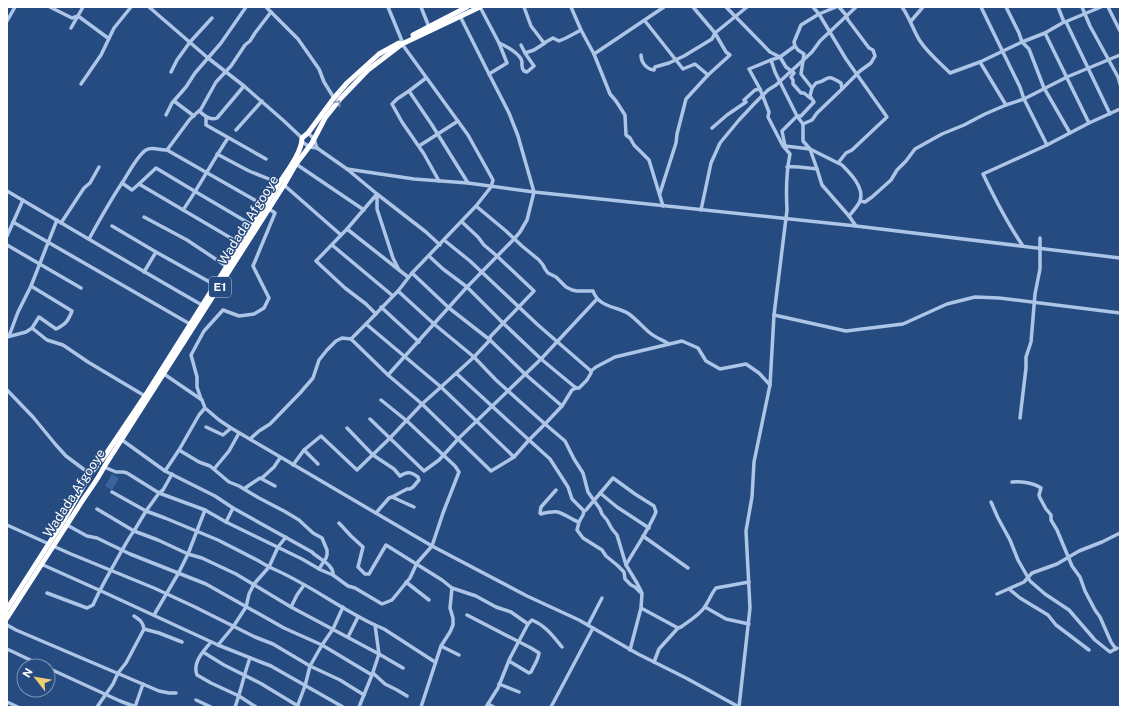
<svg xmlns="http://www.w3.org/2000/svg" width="1127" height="714" font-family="'Public Sans',sans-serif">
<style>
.green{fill:#3b649d}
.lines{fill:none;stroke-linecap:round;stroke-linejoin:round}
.minor{stroke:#adc5e6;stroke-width:3.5}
.highway{stroke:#fff;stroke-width:5}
.oneway{stroke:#889cb9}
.labels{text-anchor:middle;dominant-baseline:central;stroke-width:3;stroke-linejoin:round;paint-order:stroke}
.shield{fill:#264b80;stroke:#bec9d9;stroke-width:1}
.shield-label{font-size:12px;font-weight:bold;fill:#fff}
.street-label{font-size:13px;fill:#fff;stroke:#264b80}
</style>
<rect width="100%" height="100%" fill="#264b80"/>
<polygon class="green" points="112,474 119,478 112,490 105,486"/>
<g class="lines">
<g class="minor">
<polyline points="50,7 72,18 78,16 108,38"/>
<polyline points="149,7 208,58 244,86 284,121 302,138"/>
<polyline points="266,7 298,39 319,69 324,82 334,98"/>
<polyline points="388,7 402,41"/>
<polyline points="421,7 429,27"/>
<polyline points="524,7 531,26 544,43 553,38 559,41 566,38 581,30"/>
<polyline points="571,7 581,30 594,54 610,94 616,101 625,115 626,135 630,138 634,145 649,160 663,206"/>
<polyline points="726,7 770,52 780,57 786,67 794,73 791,77 793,80 793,84 801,93 804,93 810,98"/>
<polyline points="813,7 819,14 846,59 887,117 852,150 846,153 838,163"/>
<polyline points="839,7 846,15 848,20 869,48 873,50 875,56 871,63 860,71 842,89"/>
<path d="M902 7C910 18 913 30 920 41 928 53 940 63 950 73L980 62 1022 42 1045 33"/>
<polyline points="1006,7 1019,33 1022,42 1029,49 1044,88 1070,133"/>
<polyline points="1058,7 1064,22 1045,33 1089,123 1120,109"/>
<polyline points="1082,7 1090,26 1118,77 1120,84"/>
<polyline points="1108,7 1120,31"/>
<polyline points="460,16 489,74"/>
<polyline points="7,21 15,7"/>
<polyline points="645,21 683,69 695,64 708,75"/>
<polyline points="911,21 923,7"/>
<polyline points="1065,22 1101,7"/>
<polyline points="1066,22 1110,114"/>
<polyline points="71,28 83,7"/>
<path d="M499 43C506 46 521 54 522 62 522 66 521 67 524 71L527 72 534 66 525 53"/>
<polyline points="402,44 468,135 493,180 491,187 476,206 412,273 398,291 366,324 351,339 388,375 467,287 514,239 520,232 527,220 534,192 518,136 509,113 489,74 507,63 499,43 480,7"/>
<polyline points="521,45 525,53 534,50 545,43"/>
<polyline points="594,54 664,7"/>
<path d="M641 55C641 62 646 69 654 70L655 67 669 63 684 56 712 39 715 33 747 7"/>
<polyline points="771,60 775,72 797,116 803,124 803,141 810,149 817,169"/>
<polyline points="980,62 1006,105 1024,99 1020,87 981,7"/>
<polyline points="171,72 177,60 190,42 212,18"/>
<polyline points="426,78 409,91 432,125 468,183"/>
<polyline points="81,84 101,55 114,28 131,7"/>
<polyline points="812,88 801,74 804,54 798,50 795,46 794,42 801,25 819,14 836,7"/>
<polyline points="760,89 769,112 768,117 783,146"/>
<polyline points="409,91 397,99 392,104 402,122 424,154 439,181"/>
<polyline points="174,101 194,116"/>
<path d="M199 111C204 115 210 121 217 118L244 86"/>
<polyline points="166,115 172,103 186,87 195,73 221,43 246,7"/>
<polyline points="206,117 206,125 266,159"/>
<polyline points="1089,123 1047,145 1024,99 1067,77 1120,55"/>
<polyline points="712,128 727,115 746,102 744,100 755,90 760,89 749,69 771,60 780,57 795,46"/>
<polyline points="236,130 262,101"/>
<polyline points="308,133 314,139 317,148"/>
<polyline points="302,142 310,147 317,148 347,169 377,194 426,232 440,245"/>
<polyline points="419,146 458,121"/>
<path d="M785 146 810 149 842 165C850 173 865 188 860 201 858 206 852 212 849 216"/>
<polyline points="167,150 265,206"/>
<polyline points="217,154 249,171 269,179"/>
<polyline points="296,164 364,210"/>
<path d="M787 167C797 166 806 168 817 169L822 185 849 216 856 226"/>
<polyline points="347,169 414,179 468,183 534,192 856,226 1120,258"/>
<polyline points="122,183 132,190 139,184 241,244"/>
<polyline points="139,184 156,168 196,192 252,225"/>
<polyline points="284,185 341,235"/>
<path d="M7 191C72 229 137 268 202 305"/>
<polyline points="660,193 676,143 677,134 686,99 708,75 730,55 726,52 715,33 693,7"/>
<polyline points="860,201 865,202 872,197 891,180 897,170 906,161 915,149 942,134 964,125 985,114 1006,105"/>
<path d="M476 206 506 231 522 246 539 260 543 265 545 269 548 273 556 277 566 287 572 290 577 291H593C599 308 617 306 629 314 637 320 643 327 650 333 656 338 663 340 669 344"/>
<path d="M183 210C199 187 212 162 228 138"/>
<polyline points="701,210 711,163 720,143 739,120 754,104 768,90 776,85 812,52 820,41 856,7"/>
<polyline points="144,217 187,240 226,266"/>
<polyline points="13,222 190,324"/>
<polyline points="61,223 84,188 90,183 99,167"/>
<polyline points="112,226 156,252 215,285"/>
<polyline points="347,229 408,277"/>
<polyline points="7,236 23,200"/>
<path d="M89 239C100 219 111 199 124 180 129 172 138 155 146 150 152 146 161 151 167 150L190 119 201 109 216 82 231 66 245 45 250 41 255 33 271 12"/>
<polyline points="444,240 470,261 538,325 591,371"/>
<polyline points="7,245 81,288"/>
<polyline points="332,245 393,296"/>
<path d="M1023 246C1007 223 995 199 983 174L1047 145"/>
<polyline points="429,256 443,269 467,287 503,323 541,359 576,388"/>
<polyline points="144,272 156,252"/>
<polyline points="412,273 449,308 490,340 525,374 562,406 545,424 565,441 574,459 583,473 588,492 600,509 602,514 607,520 612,529 617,535 626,565 637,583 642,593 641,608 630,650"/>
<polyline points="398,291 434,324 474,357 496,380 545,424 529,440 457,374"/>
<polyline points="381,307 419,342"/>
<polyline points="376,314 366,304 345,288 316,261 347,229 377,194 377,209 393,258 399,270"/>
<polyline points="774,315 846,331 903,324 947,304 975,297 999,298 1120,313"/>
<polyline points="366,324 441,387 514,457 529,440 550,459 568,487 572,499 584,511 583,515 579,522 577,530 583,538 602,550 606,556 617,565 624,572 625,579 631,585 635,587 640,592"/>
<polyline points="32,328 47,340 63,345 88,362 145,396"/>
<polyline points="9,336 18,312 31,286 57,220"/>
<path d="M7 337 26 332 32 328 39 317 56 329C66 324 68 321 72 311L31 286"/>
<polyline points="164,374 202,400 205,408 219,420 231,428 432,546 527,596 579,620 638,654 686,678 739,707"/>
<polyline points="388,375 422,404 491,471 514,457"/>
<polyline points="7,390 33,417 56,445 66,456 90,474"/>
<polyline points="201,399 197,387 197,377 191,355 204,331 223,310 239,316 254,314 264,308 269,298 253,266 275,213 269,209"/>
<polyline points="562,406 572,390 576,388 579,388 587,380 591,373 591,371 596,367 615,357 682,341 698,348 706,361 720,369 746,364 759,373 770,385"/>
<polyline points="1020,418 1026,368 1026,357 1031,342 1035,294 1040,269 1040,238"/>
<polyline points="370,419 424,471 439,460 459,438 541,359 597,299"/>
<polyline points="206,427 223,435 231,428"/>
<path d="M347 428 373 455 394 469 400 476C407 471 411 472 418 477L419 480 413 487 410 489H407L392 497 389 498 376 513"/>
<polyline points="250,439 259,431 270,424 300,393 313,378 319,360 327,350 336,341 342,338 351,339"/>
<polyline points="122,440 165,471 215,496 233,508"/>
<polyline points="179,450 199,415 205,408"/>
<polyline points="304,450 318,464"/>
<polyline points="293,465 304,450 321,436 357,470 390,438 422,404 441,387 474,357 490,340 490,337 534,291 497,256 484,245 478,237 462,222"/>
<polyline points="214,469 229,451 239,433"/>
<polyline points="165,471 179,450 199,462 210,466 229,482 239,486 259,498 284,511 299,520 313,533 322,538 327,550 327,555 326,558 319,569"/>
<path d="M172 474 163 490 159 493 205 510 226 522 233 508 312 552C318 559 334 564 333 575"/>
<polyline points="262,478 274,467 280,458"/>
<path d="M1012 482C1021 481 1034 483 1041 488L1039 495 1040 498 1046 509 1051 515V520L1057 530 1072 566 1080 577 1085 591 1095 610 1100 617 1111 642 1116 649"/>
<polyline points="244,489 248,486 260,478 275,486"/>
<path d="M556 490 541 507 540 513 541 514C544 513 554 511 558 512 562 513 572 519 576 521L579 522"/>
<path d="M112 492 146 511 165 518 218 540 257 560 269 567C306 582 339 608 375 625L379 654 372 675 359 707"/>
<polyline points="600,493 617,507 649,528"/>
<polyline points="392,497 414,507"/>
<polyline points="991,502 998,518 1010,540 1018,560 1030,581 1045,594 1069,610 1095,640 1110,652 1117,648"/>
<polyline points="97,509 134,531 146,511 159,493 127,473 123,472 116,472 104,467"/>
<path d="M584 511 586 510 613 478 635 494 654 506 656 512C648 531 636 547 626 565"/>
<polyline points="226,522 302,559 321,570 333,575 348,586 355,588 382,604 392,600 410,578 417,563 432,546 443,513 459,472 455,466 407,421 381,400"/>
<polyline points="339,523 351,536 363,547 358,567 365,574 369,574 386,545 442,580 452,588 476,596 496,607 511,612 528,624"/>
<polyline points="7,525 49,544"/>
<polyline points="67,525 87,536 97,538 130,554 206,584 284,628 322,645 372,675"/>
<polyline points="643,536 688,568"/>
<polyline points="53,546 71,554 154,588 195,607 255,637 273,644 310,666 340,680 364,695"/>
<polyline points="41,564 99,590 218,645 271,666 343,707"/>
<polyline points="406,582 429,600"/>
<polyline points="1009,589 1020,598 1048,615 1056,625 1089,650"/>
<path d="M47 593 87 608 93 605C101 586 112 569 122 550 126 544 129 537 134 531L158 540 188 554 202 558 236 574 291 607 379 654 403 668"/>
<polyline points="997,594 1024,582 1032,573 1057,564 1079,551 1102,542 1120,533"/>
<polyline points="291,607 297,595 304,585"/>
<polyline points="705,607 726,619 749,624"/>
<path d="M641 608 678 628 681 627C689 621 698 616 704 608 709 601 711 594 716 588L749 582"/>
<polyline points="154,615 178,574 188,554 205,510"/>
<path d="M467 615 531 648 539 653C538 661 534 665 531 672L529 673 509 661"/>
<polyline points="7,625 16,630 159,691 169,693 176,693"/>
<polyline points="375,625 384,629 435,662"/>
<polyline points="588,625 602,598"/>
<polyline points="144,629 159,633 182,642"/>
<polyline points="348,637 358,617"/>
<path d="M211 642C204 651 192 662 197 675L211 683 239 696 256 707"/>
<polyline points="218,645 233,627 246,607 249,594 254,584 269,567 278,547 286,537"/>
<polyline points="441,646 459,655"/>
<polyline points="7,649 43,666"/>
<polyline points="203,652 224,665 260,683 298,706"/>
<polyline points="654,662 659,649 678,628"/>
<polyline points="48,668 120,701 136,707"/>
<polyline points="373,673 385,684 397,690 407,696"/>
<polyline points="499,684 519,692"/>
<polyline points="196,700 211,707"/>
<polyline points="7,702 18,707"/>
<polyline points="488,704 494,707"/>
<path d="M97 707 113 684 118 673 126 663 144 629C143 622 140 620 134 616"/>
<polyline points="135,707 143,684"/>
<path d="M235 707C241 691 244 674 250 658"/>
<polyline points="297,707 305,686 310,666 322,645 333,629 343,607"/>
<polyline points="421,707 441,646 450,632 453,625 453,618 450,608 452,588"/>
<path d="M486 707 498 688 510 658 528 624 532 620C546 626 553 636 562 647"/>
<polyline points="551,707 593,628"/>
<path d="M739 707 750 608 746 531 752 497 754 462 770 385 774 315 787 210C786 192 786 173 790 154L784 147 785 146 782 131 797 116H801L814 102 810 96 812 88 816 83C830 81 824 72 841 83L842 89 817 113 812 120 803 124"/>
</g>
<g class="highway">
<polyline points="413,35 467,7"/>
<path d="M7 609 64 520 90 474 104 457 145 396 280 182C287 171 302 152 302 138L308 133 334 98 347 83 379 54 399 43"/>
<path d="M7 618C31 581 55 543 79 506 87 493 97 481 104 467L284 185 296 164 312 143 325 118 341 98 368 70 402 44 480 7"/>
</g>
</g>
<defs><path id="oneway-chevron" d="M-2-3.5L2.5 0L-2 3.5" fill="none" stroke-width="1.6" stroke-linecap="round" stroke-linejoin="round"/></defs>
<use class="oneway" href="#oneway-chevron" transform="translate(338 103) rotate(-51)"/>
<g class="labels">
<rect class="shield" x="209" y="277" width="22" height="20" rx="3"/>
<g class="shield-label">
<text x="220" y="287">E1</text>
</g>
<g class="street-label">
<text transform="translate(248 220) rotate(-58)">Wadada Afgooye</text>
<text transform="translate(74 493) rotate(-57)">Wadada Afgooye</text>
</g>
</g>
<rect width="1127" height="714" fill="none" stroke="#ffffff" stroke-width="16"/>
<g transform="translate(36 678) rotate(301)"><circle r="19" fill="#264b80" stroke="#7d93b3"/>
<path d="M0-3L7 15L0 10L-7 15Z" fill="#efce72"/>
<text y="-6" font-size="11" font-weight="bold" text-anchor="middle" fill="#ffffff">N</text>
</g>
</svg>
